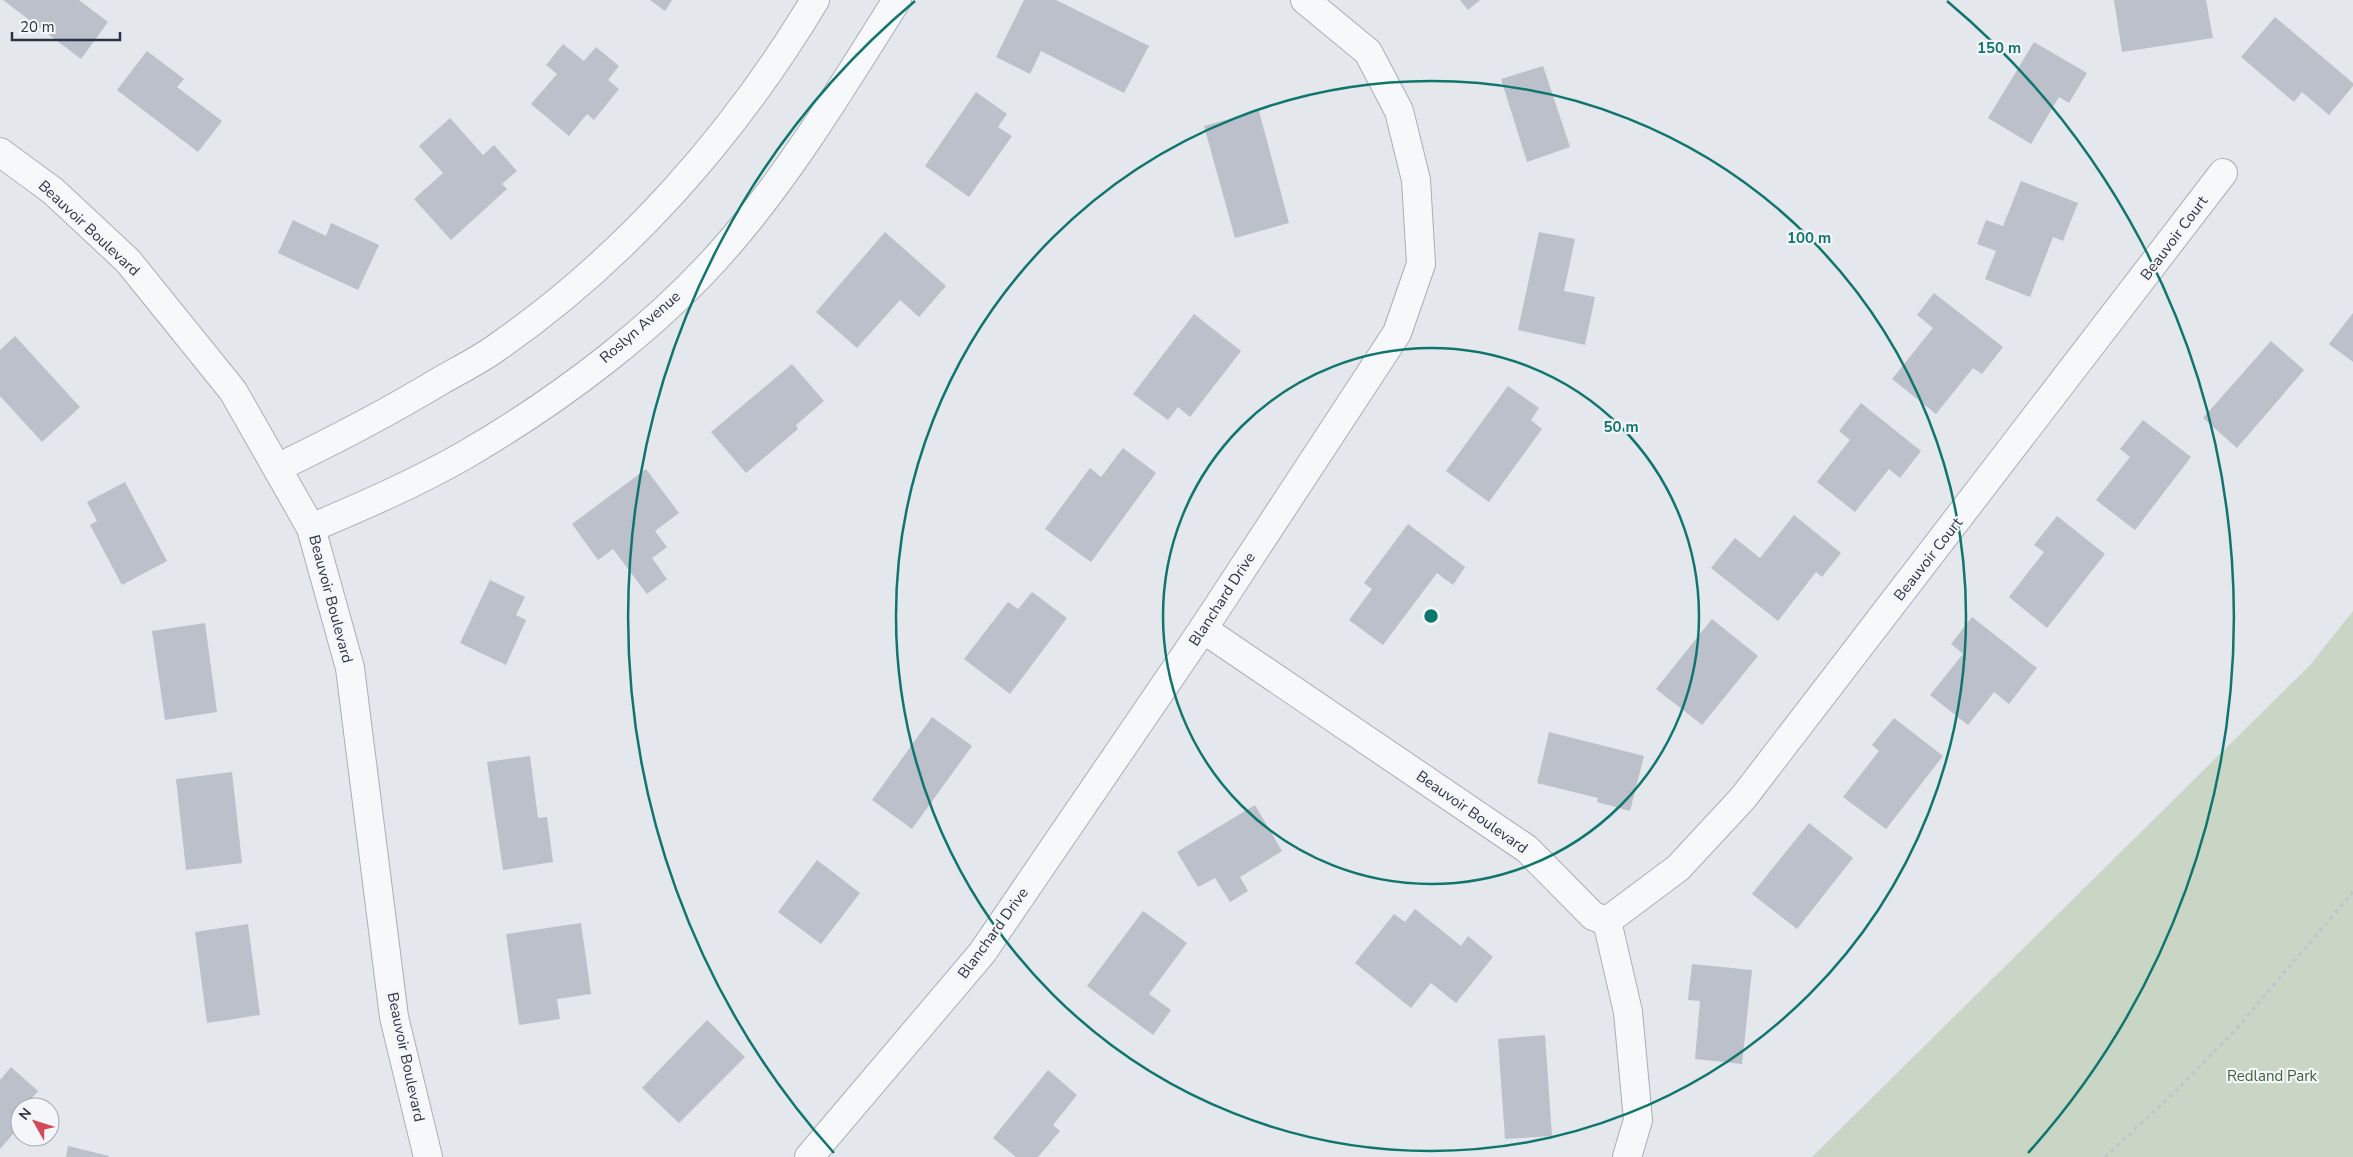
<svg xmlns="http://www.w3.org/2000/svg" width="2353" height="1157" font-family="'Nunito Sans',sans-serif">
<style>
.green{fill:#c9d6c5}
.building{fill:#bbc0ca}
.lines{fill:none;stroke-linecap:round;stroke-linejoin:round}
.minor-casing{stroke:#a9aeb7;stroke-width:30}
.path{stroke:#c2c5cb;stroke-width:3;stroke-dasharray:4 4;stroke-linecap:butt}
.minor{stroke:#f7f8fa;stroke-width:28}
.ring{fill:none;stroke:#0f766e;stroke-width:2.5}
.labels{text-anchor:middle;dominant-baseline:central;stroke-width:4.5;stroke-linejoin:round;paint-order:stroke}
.street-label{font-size:15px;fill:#2b3445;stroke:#f4f6f9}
.park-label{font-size:15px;fill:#3f6138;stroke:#f4f6f9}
.centre{fill:#0f766e;stroke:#f4f6f9;stroke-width:2.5}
.ring-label{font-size:15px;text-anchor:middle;font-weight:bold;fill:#0f766e;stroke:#f4f6f9;stroke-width:4.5;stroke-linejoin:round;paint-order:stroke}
</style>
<rect width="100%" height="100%" fill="#e4e7ec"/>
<polygon class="green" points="2353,611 2353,1157 1812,1157 2310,665"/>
<g class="building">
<polygon points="3,0 79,0 108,22 81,59"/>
<polygon points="650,0 672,0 665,11"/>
<polygon points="1024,0 1056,0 1149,46 1124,93 1041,51 1030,74 996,57"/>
<polygon points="1460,0 1480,0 1468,10"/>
<polygon points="2114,0 2206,0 2213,38 2122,52"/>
<polygon points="2275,17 2353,83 2353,86 2329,115 2302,92 2294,102 2241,57"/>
<polygon points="2034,42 2087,73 2069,103 2059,97 2031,144 1988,118"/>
<polygon points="563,44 584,61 596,47 619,66 608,80 619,89 594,120 587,114 569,136 531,104 557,74 546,65"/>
<polygon points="147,51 184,79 177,87 222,121 198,152 117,90"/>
<polygon points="1543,66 1570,147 1527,162 1501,79"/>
<polygon points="976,92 1007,114 998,127 1012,136 969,197 925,166"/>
<polygon points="1259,111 1289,223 1235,238 1204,126"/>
<polygon points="450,118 483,155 494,145 517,171 502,184 507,189 451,240 414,199 443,173 419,146"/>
<polygon points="2021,181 2078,203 2063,241 2053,237 2030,297 1985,279 1996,251 1977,244 1986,220 2003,226"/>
<polygon points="293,220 326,236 331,223 379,245 358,290 278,253"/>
<polygon points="885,232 946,286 919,317 900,300 857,348 816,312"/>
<polygon points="1539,232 1575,239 1564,291 1595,297 1585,345 1518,330"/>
<polygon points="1934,293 2003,347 1982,374 1973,368 1936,414 1892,379 1933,328 1917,315"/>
<polygon points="2353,313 2353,362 2329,344"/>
<polygon points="1194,314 1241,351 1190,417 1178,407 1168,420 1133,394"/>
<polygon points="15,336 80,407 42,442 0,396 0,350"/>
<polygon points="2271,341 2304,370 2237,448 2203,418"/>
<polygon points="792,364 824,401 796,425 798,429 746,473 711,432"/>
<polygon points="1508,386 1539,408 1531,420 1542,429 1489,502 1446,471"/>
<polygon points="1861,403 1921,451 1900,478 1889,469 1855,512 1817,482 1850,440 1839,431"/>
<polygon points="2143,420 2191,457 2135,530 2096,500 2130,457 2120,449"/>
<polygon points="1123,448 1156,473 1091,562 1045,529 1090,468 1101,477"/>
<polygon points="646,469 679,513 655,531 667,547 652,558 667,579 647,594 613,549 598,560 572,524"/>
<polygon points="125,482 167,561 122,585 90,525 97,521 87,502"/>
<polygon points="1794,515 1841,553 1822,577 1816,572 1778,621 1711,568 1735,538 1760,558"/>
<polygon points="2057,516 2105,554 2047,628 2009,597 2044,552 2034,545"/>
<polygon points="1408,524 1465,567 1453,585 1437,573 1383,645 1349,620 1372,589 1364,583"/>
<polygon points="490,580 525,597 516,615 526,620 506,665 460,643"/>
<polygon points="1032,592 1067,618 1010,694 964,659 1008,602 1018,609"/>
<polygon points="1972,617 2037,668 2009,704 1994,692 1968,725 1930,695 1963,654 1951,644"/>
<polygon points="1712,619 1758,656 1702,725 1656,689"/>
<polygon points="205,623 217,712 165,720 152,631"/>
<polygon points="932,717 972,746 912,829 872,800"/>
<polygon points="1894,718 1943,756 1886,829 1843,797 1879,751 1872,745"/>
<polygon points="1549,732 1644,756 1630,811 1597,802 1598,798 1537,783"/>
<polygon points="530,756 538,818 547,817 553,862 503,870 487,762"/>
<polygon points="232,772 242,863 186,870 176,779"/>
<polygon points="1255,805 1282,851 1240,877 1248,891 1230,902 1215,878 1198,887 1177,852"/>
<polygon points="1809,823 1853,858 1797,929 1752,894"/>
<polygon points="817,860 860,893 821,944 778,912"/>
<polygon points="1415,909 1461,946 1468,936 1493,957 1456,1003 1431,983 1411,1008 1355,963 1394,914 1405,922"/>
<polygon points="1143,911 1187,943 1149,994 1171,1010 1153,1035 1087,986"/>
<polygon points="581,923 591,994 557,999 560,1019 519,1025 506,934"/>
<polygon points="248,924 260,1015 207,1023 195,932"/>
<polygon points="1692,964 1752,970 1742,1064 1695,1059 1700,1001 1688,1000"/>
<polygon points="707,1020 745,1057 679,1123 642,1088"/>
<polygon points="1545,1035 1552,1136 1505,1139 1498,1039"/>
<polygon points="11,1067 38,1091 24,1107 20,1107 20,1126 0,1149 0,1080"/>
<polygon points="1048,1070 1077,1095 1053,1125 1060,1131 1038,1157 1016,1157 993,1138"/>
<polygon points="68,1146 109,1156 109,1157 66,1157"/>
</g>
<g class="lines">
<g class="minor-casing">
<g id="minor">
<polyline points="0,152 53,191 128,261 233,391 311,528 350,668 394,1017 428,1157"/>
<path d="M277 468C333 441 387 413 440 381 459 370 478 361 496 348 626 258 734 135 815 0"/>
<path d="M311 528C363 506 416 483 465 455 561 399 660 325 732 240 795 166 845 82 897 0"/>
<polyline points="1203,629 1527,849 1593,916 1607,921 1628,1012 1638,1120 1627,1157"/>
<polyline points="1607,921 1678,868 1743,798 2223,173"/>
<polyline points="809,1157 982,953 1203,629 1397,333 1421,264 1416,180 1399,111 1368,52 1305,0"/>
</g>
</g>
<polyline class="path" points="2105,1157 2173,1094 2237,1028 2353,892"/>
<use href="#minor" class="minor"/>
</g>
<g class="ring">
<circle cx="1431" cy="616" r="268"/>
<circle cx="1431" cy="616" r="535"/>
<path d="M834 1153A803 803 0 0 1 915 1M1947 1A803 803 0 0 1 2028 1153"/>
</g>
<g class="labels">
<g class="street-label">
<text transform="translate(89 228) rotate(43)">Beauvoir Boulevard</text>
<text transform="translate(2174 238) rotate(-53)">Beauvoir Court</text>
<text transform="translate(640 327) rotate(-41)">Roslyn Avenue</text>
<text transform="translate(1928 559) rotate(-52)">Beauvoir Court</text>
<text transform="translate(331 599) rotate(75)">Beauvoir Boulevard</text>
<text transform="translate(1222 599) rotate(-57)">Blanchard Drive</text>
<text transform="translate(1472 812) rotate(35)">Beauvoir Boulevard</text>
<text transform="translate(993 933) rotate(-54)">Blanchard Drive</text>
<text transform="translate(406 1057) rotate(78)">Beauvoir Boulevard</text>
</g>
<g class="park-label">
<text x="2272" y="1076">Redland Park</text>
</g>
</g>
<circle cx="1431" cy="616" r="8" class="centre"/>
<g class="ring-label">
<text x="1999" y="53">150 m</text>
<text x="1809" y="243">100 m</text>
<text x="1621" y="432">50 m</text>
</g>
<g transform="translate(35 1122) rotate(309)"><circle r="24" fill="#f4f6f9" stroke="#a4a8b1"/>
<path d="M0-4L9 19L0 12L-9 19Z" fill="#d1495b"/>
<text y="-8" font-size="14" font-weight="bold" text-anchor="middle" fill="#2b3445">N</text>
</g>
<path d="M12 32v8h108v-8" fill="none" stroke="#2b3445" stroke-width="2.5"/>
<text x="20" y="32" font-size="15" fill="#2b3445" stroke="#f4f6f9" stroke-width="4" paint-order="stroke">20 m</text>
</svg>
